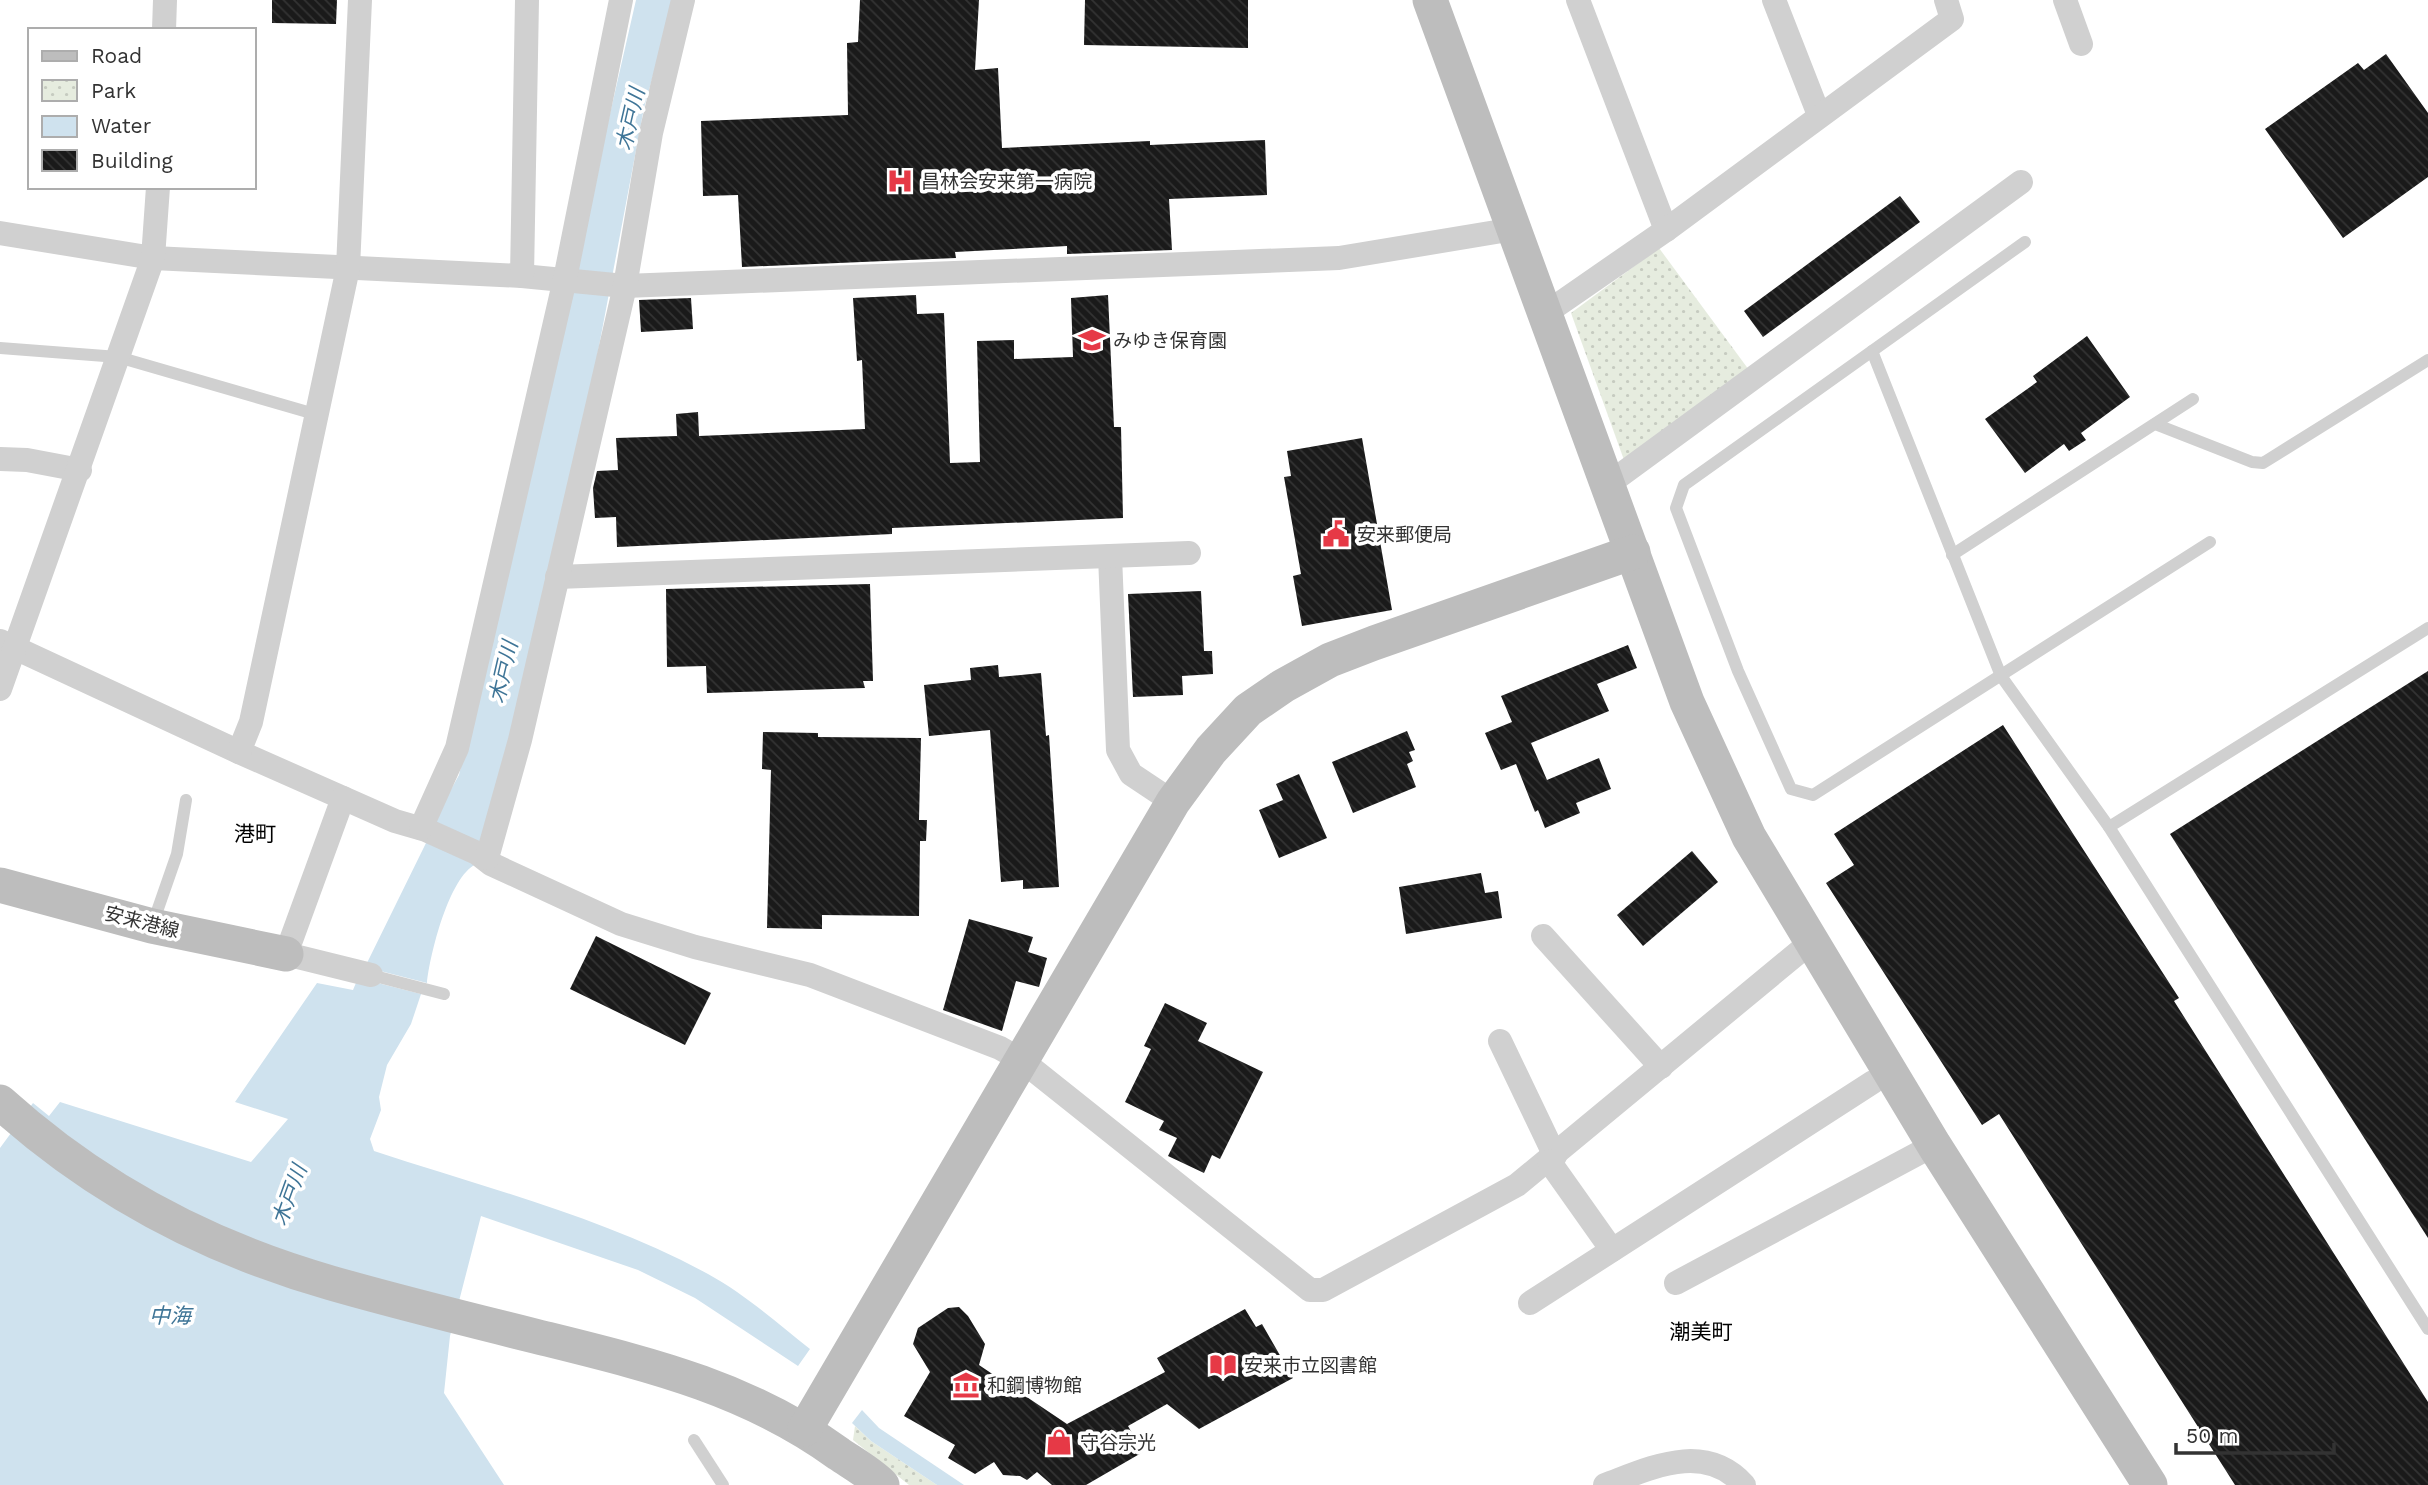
<svg xmlns="http://www.w3.org/2000/svg" width="2428" height="1485" font-family="'Work Sans','Noto Sans JP',sans-serif">
<style>
.park{fill:url(#park-dots)}
.water{fill:#cfe2ee}
.building{fill:url(#building-back-hatch)}
.lines{fill:none;stroke-linecap:round;stroke-linejoin:round}
.lane{stroke:#d0d0d0;stroke-width:12}
.street{stroke:#d0d0d0;stroke-width:24}
.secondary{stroke:#bdbdbd;stroke-width:35}
.labels{text-anchor:middle;dominant-baseline:central;stroke-width:7;stroke-linejoin:round;paint-order:stroke}
.poi-label{font-size:19px;fill:#333;stroke:#fff;text-anchor:start}
.street-label{font-size:19px;fill:#333;stroke:#fff}
.water-label{font-size:21px;font-style:italic;fill:#3f7597;stroke:#fff}
.neighbourhood-label{font-size:21px;fill:#000;stroke:#fff}
</style>
<defs>
<pattern id="park-dots" width="8" height="8" patternUnits="userSpaceOnUse" patternTransform="scale(1.75)"><rect width="8" height="8" fill="#e6ecdf"/><path d="M2 2h.1M6 6h.1" fill="none" stroke="#c6cbc0" stroke-width="1.8" stroke-linecap="round"/></pattern>
<pattern id="building-back-hatch" width="6" height="6" patternUnits="userSpaceOnUse" patternTransform="scale(1.75)"><rect width="6" height="6" fill="#1a1a1a"/><path d="M-1 5l2 2M0 0l6 6M5-1l2 2" fill="none" stroke="#333"/></pattern>
</defs>
<rect width="100%" height="100%" fill="#fff"/>
<g class="park">
<polygon points="1659,248 1749,370 1624,460 1571,313"/>
<polygon points="855,1426 871,1441 937,1485 909,1485 853,1440"/>
</g>
<g class="water">
<path d="M636 0H674L644 108 586 415 521 697 476 864C449 877 430 954 427 983L365 967 426 843 431 826 459 775Z"/>
<path d="M358 978 421 994 411 1024 387 1065 379 1097 381 1110 370 1139 374 1151C486 1188 603 1217 708 1274 745 1294 777 1323 810 1349L798 1366 695 1298 638 1270 481 1216 450 1336 444 1393 504 1485H0V1148L33 1103 49 1116 60 1102 251 1162 288 1119 235 1102 317 983 353 990Z"/>
<polygon points="862,1410 879,1428 964,1485 937,1485 871,1441 852,1423"/>
</g>
<g class="building">
<polygon points="272,0 337,0 336,24 272,23"/>
<polygon points="860,0 979,0 975,70 998,68 1002,148 1150,141 1150,145 1265,140 1267,195 1169,199 1172,250 1067,254 1067,246 955,252 956,258 742,267 738,195 703,196 701,121 848,115 847,43 858,42"/>
<polygon points="1085,0 1248,0 1248,48 1084,45"/>
<polygon points="2386,54 2428,113 2428,177 2343,238 2265,129 2358,63 2364,70"/>
<polygon points="1900,196 1920,222 1763,337 1744,311"/>
<polygon points="916,295 917,314 944,313 950,463 980,462 977,341 1014,340 1014,359 1073,357 1071,298 1108,295 1114,427 1121,427 1123,518 892,528 892,534 617,547 616,517 595,518 593,488 597,471 618,470 616,438 677,436 676,414 698,412 699,436 865,429 862,360 857,361 853,298"/>
<polygon points="691,298 693,329 641,332 639,300"/>
<polygon points="2087,336 2130,397 2081,433 2086,440 2069,451 2064,444 2025,473 1985,419 2037,382 2033,376"/>
<polygon points="1362,438 1392,610 1302,626 1293,576 1301,574 1284,477 1291,476 1287,451"/>
<polygon points="870,584 873,681 863,681 865,688 707,693 706,666 667,667 666,589"/>
<polygon points="1201,591 1204,651 1212,651 1213,674 1182,676 1183,695 1133,697 1128,594"/>
<polygon points="1628,645 1637,668 1597,684 1609,711 1531,743 1547,780 1599,758 1611,789 1576,803 1580,813 1545,828 1538,810 1535,812 1516,764 1501,770 1485,733 1512,722 1501,696"/>
<polygon points="998,665 999,677 1041,673 1046,736 1049,735 1059,887 1023,889 1023,880 1001,882 990,730 929,736 924,685 971,680 970,668"/>
<polygon points="2428,671 2428,1238 2170,834"/>
<polygon points="2003,725 2179,998 2174,1001 2428,1402 2428,1485 2235,1485 1999,1114 1982,1125 1826,883 1854,865 1834,834"/>
<polygon points="1407,731 1415,750 1409,752 1413,761 1407,764 1416,787 1353,813 1332,762"/>
<polygon points="763,732 818,733 818,737 921,738 919,820 927,820 926,841 920,841 919,916 822,915 822,929 767,928 771,770 762,769"/>
<polygon points="1299,774 1327,838 1279,858 1259,810 1283,800 1276,784"/>
<polygon points="1692,851 1718,882 1643,946 1617,915"/>
<polygon points="1481,873 1485,893 1498,891 1502,918 1406,934 1399,887"/>
<polygon points="969,919 1033,937 1028,952 1047,958 1039,987 1016,981 1002,1031 943,1010"/>
<polygon points="596,936 711,993 685,1045 570,989"/>
<polygon points="1165,1003 1207,1023 1198,1041 1263,1072 1220,1159 1212,1155 1204,1173 1168,1156 1177,1138 1159,1130 1164,1121 1125,1102 1151,1049 1144,1046"/>
<polygon points="959,1307 968,1316 985,1344 979,1365 1067,1424 1165,1372 1157,1358 1245,1309 1256,1327 1262,1324 1293,1378 1199,1429 1167,1404 1128,1426 1143,1452 1086,1485 1052,1485 1037,1472 1027,1480 1020,1476 1003,1475 994,1462 975,1474 948,1458 955,1445 904,1416 930,1372 913,1344 918,1328 948,1308"/>
</g>
<g class="lines">
<g class="lane">
<polyline points="2025,242 1684,485 1676,508 1738,671 1791,789 1813,795 2210,542"/>
<polyline points="0,348 118,357 318,415"/>
<polyline points="1872,351 2001,676 2109,827"/>
<polyline points="2155,424 2252,462 2263,463 2428,360"/>
<polyline points="1952,555 2193,399"/>
<polyline points="2428,628 2109,827 2428,1329"/>
<polyline points="153,923 177,854 186,800"/>
<polyline points="371,975 444,994"/>
<polyline points="694,1440 723,1485"/>
</g>
<g class="street">
<polyline points="1578,0 1666,230"/>
<polyline points="1774,0 1819,115"/>
<polyline points="2065,0 2081,44"/>
<polyline points="164,30 165,0"/>
<polyline points="0,233 153,258 522,276 625,286 1339,258 1514,229"/>
<polyline points="522,276 527,0"/>
<polyline points="1546,313 1666,230 1952,19 1946,0"/>
<polyline points="0,459 27,460 80,470"/>
<polyline points="1607,485 2021,182"/>
<polyline points="1110,556 1118,750 1131,774 1173,802"/>
<polyline points="557,577 1189,553"/>
<polyline points="0,641 239,752 395,821 426,830 477,853 491,864 621,924 695,947 810,975 1000,1048 1021,1060 1310,1290 1323,1290 1517,1185 1811,942"/>
<polyline points="0,689 153,258 158,187"/>
<polyline points="239,752 251,722 348,268 360,0"/>
<polyline points="343,798 286,954 371,975"/>
<polyline points="421,828 457,748 565,279 621,0"/>
<polyline points="487,858 520,740 625,286 651,133 683,0"/>
<polyline points="1543,936 1661,1067"/>
<polyline points="1500,1041 1555,1156"/>
<polyline points="1549,1161 1612,1250"/>
<polyline points="1676,1283 1934,1145"/>
<polyline points="1530,1303 1873,1082"/>
<path d="M1605 1485C1651 1468 1704 1441 1744 1485"/>
</g>
<g class="secondary">
<polyline points="1430,0 1687,702 1749,837 1934,1145 2150,1485"/>
<polyline points="0,885 152,926 286,954"/>
<path d="M0 1102C95 1188 208 1248 331 1283 404 1304 478 1322 551 1340 656 1366 751 1390 839 1454 854 1464 870 1473 882 1485"/>
<polyline points="805,1429 1173,802 1211,750 1248,710 1283,686 1330,660 1374,643 1633,552"/>
</g>
</g>
<defs>
<g id="hospital-bare" transform="scale(2.1)"><path d="M-5-5h3v3.5h4V-5h3V5h-3V1.5h-4V5h-3Z" fill="#e63946" stroke="#fff" stroke-width="2.5" paint-order="stroke"/></g>
<g id="school-bare" transform="scale(2.1)"><path d="M0-5L7-2L0 1L-7-2ZM-4 1L0 2.5L4 1V4Q0 6-4 4Z" fill="#e63946" stroke="#fff" stroke-width="2.5" paint-order="stroke"/></g>
<g id="civic-bare" transform="scale(2.1)"><path d="M-.6-6.5H3V-4.5H.6V-3L4-1V1h2V6H-6V1h2V-1L-.6-3ZM-1.2 2.5V6h2.4V2.5Z" fill="#e63946" stroke="#fff" stroke-width="2.5" paint-order="stroke"/></g>
<g id="library-bare" transform="scale(2.1)"><path d="M-6-4Q-3-5.5-.7-3.5V5Q-3 3-6 4ZM6-4Q3-5.5 .7-3.5V5Q3 3 6 4Z" fill="#e63946" stroke="#fff" stroke-width="2.5" paint-order="stroke"/></g>
<g id="museum-bare" transform="scale(2.1)"><path d="M0-6L6-3V-2H-6V-3ZM-5-1h2V3h-2ZM-1-1h2V3h-2ZM3-1h2V3H3ZM-6 4H6V6H-6Z" fill="#e63946" stroke="#fff" stroke-width="2.5" paint-order="stroke"/></g>
<g id="shop-bare" transform="scale(2.1)"><path d="M-5-2.5h2.3a2.7 3.5 0 0 1 5.4 0H5L5.5 6h-11ZM-1.5-2.5h3a1.5 2.3 0 0 0-3 0Z" fill="#e63946" stroke="#fff" stroke-width="2.5" paint-order="stroke"/></g>
</defs>
<g fill-rule="evenodd">
<use href="#hospital-bare" x="900" y="181"/>
<use href="#school-bare" x="1092" y="340"/>
<use href="#civic-bare" x="1336" y="534"/>
<use href="#library-bare" x="1223" y="1365"/>
<use href="#museum-bare" x="966" y="1385"/>
<use href="#shop-bare" x="1059" y="1442"/>
</g>
<g class="labels">
<g class="poi-label">
<text x="921" y="181">昌林会安来第一病院</text>
<text x="1113" y="340">みゆき保育園</text>
<text x="1357" y="534">安来郵便局</text>
<text x="1244" y="1365">安来市立図書館</text>
<text x="987" y="1385">和鋼博物館</text>
<text x="1080" y="1442">守谷宗光</text>
</g>
<g class="street-label">
<text transform="translate(142 922) rotate(14)">安来港線</text>
</g>
<g class="water-label">
<text transform="translate(630 119) rotate(-77)">木戸川</text>
<text transform="translate(503 672) rotate(-77)">木戸川</text>
<text transform="translate(289 1195) rotate(-70)">木戸川</text>
<text x="170" y="1315">中海</text>
</g>
<g class="neighbourhood-label">
<text x="255" y="833">港町</text>
<text x="1701" y="1331">潮美町</text>
</g>
</g>
<rect x="28" y="28" width="228" height="161" fill="#ffffff" stroke="#adadad" stroke-width="2"/>
<rect x="42" y="51" width="35" height="10" fill="#bdbdbd" stroke="#adadad" stroke-width="2"/>
<text x="91" y="63" font-size="21" fill="#333333">Road</text>
<rect x="42" y="80" width="35" height="21" fill="url(#park-dots)" stroke="#adadad" stroke-width="2"/>
<text x="91" y="98" font-size="21" fill="#333333">Park</text>
<rect x="42" y="116" width="35" height="21" fill="#cfe2ee" stroke="#adadad" stroke-width="2"/>
<text x="91" y="133" font-size="21" fill="#333333">Water</text>
<rect x="42" y="150" width="35" height="21" fill="url(#building-back-hatch)" stroke="#adadad" stroke-width="2"/>
<text x="91" y="168" font-size="21" fill="#333333">Building</text>
<path d="M2176 1443v10h158v-10" fill="none" stroke="#333333" stroke-width="3.5"/>
<text x="2186" y="1443" font-size="21" fill="#333333" stroke="#ffffff" stroke-width="5" paint-order="stroke">50 m</text>
</svg>
